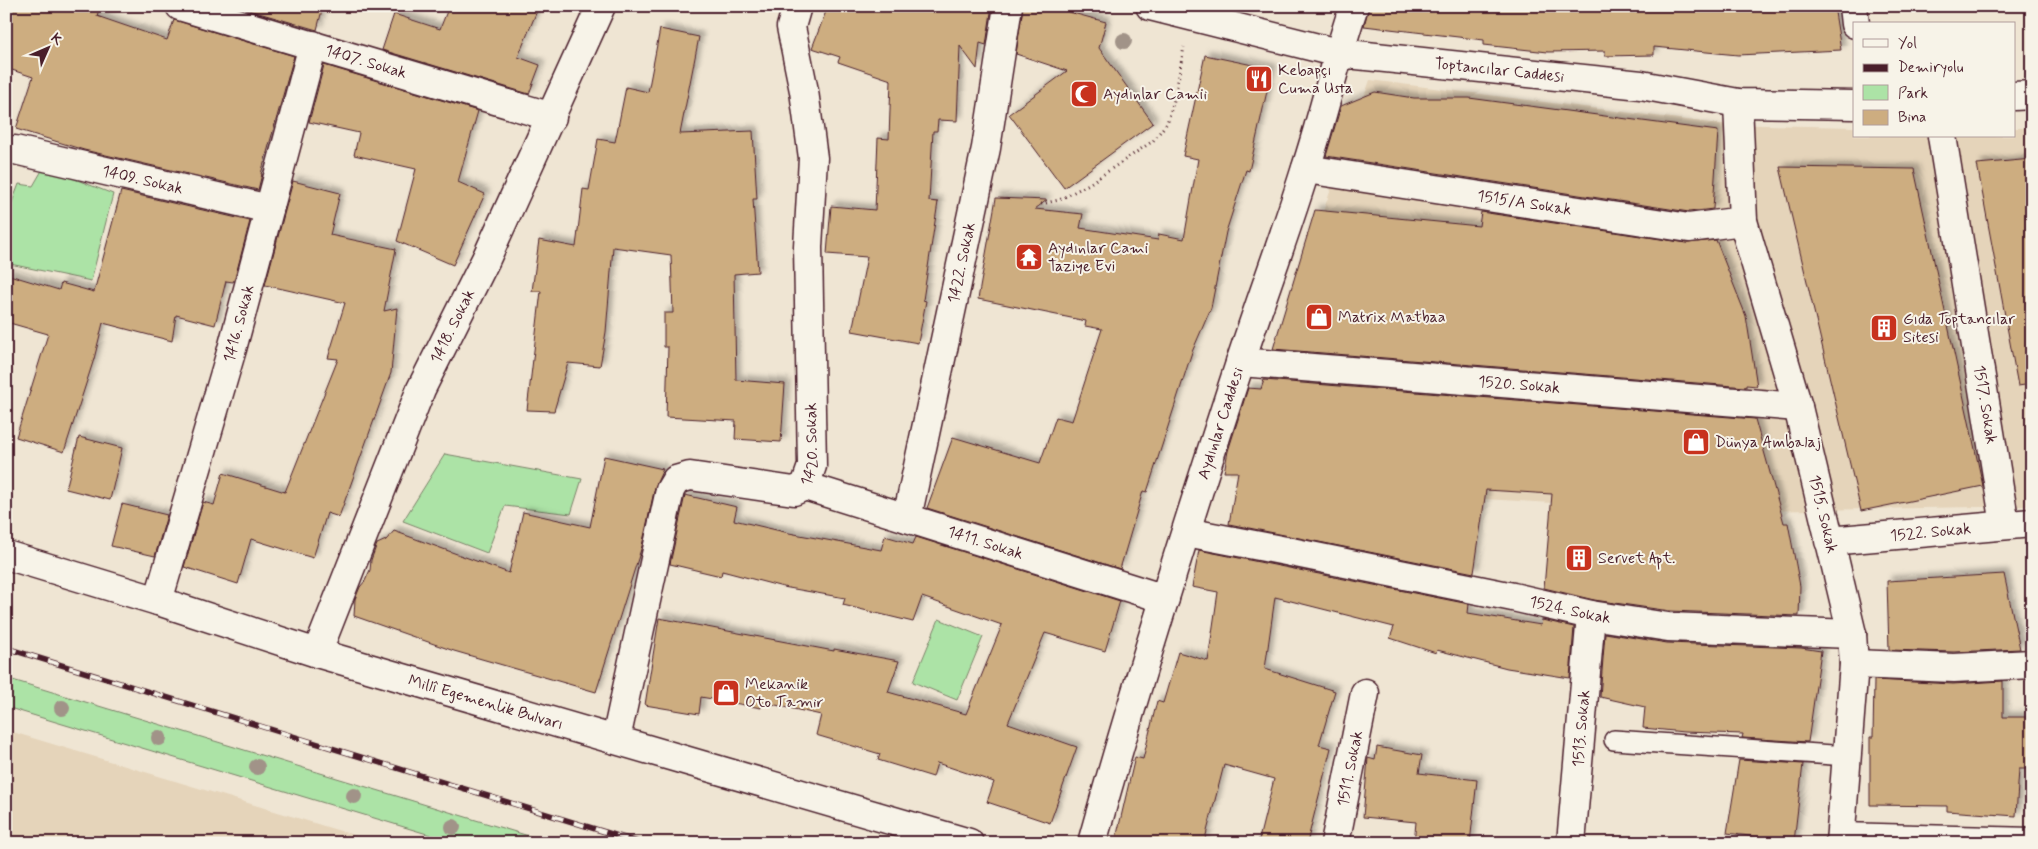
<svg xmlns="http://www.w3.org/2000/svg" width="2038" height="849" font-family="Mynerve,sans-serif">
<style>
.built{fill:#e5d4ba}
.green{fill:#ace3a6;stroke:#7b8168}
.building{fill:#cdad80;stroke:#4a1f2b;filter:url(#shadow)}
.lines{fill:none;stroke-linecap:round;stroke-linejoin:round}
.service-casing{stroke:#4a1f2b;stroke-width:22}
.pedestrian-casing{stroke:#4a1f2b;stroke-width:31}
.minor-casing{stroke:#4a1f2b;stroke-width:31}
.tertiary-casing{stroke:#4a1f2b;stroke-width:31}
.primary-casing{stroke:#4a1f2b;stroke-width:31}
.path{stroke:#4a1f2b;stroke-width:3;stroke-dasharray:1 4;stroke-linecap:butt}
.service{stroke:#f7f3e8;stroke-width:19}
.pedestrian{stroke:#f7f3e8;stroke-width:28}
.minor{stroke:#f7f3e8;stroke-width:28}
.tertiary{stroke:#f7f3e8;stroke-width:28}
.primary{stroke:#f7f3e8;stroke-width:28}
.rail-casing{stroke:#4a1f2b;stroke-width:5.5}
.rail{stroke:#f7f3e8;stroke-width:4;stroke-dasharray:11;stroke-linecap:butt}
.tree{fill:#a19388}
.labels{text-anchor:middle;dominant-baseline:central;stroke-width:4;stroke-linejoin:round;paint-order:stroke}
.street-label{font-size:16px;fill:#4a1f2b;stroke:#f7f3e8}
.poi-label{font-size:16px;fill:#4a1f2b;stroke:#f7f3e8;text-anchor:start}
</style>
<defs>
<filter id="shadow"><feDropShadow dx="4.5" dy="-4.5" stdDeviation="2.5" flood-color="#0004"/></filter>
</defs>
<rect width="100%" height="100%" fill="#efe5d3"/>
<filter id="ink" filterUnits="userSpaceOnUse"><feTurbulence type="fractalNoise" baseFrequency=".02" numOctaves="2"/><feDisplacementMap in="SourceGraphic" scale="10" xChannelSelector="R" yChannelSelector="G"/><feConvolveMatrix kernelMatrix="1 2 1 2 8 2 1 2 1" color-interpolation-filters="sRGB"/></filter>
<g filter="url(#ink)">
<g class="built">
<polygon points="1370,80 1719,124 1854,127 1854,136 2014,136 2014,128 2032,128 2032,506 1709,512 1484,499 1229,475"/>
<polygon points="6,730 380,843 6,843"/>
</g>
<g class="green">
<polygon points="44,167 113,194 91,281 10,264 9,252 6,251 6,218 19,184 33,186"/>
<polygon points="445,454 582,479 571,514 505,506 487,553 403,521"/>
<polygon points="939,619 983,637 957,700 913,682"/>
<polygon points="6,678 552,843 457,843 6,707"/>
</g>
<g class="building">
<polygon points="6,6 100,6 97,16 167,40 174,20 294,56 261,174 262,174 258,190 84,150 16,129 33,77 6,68"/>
<polygon points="235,6 323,6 317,30"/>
<polygon points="449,6 539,6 518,57 540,65 529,94 382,50 394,14 440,29"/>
<polygon points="828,6 992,6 986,45 980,43 977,69 960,46 957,121 938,120 937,131 933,131 929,201 938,202 923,300 926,301 918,343 852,331 867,257 827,254 831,206 875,210 878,138 889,139 891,80 838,62 840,57 812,48"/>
<polygon points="1023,6 1047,6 1106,22 1099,48 1153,123 1064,188 1009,114 1067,71 1016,54"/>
<polygon points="1369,6 1834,6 1841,50 1738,55 1654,47 1654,55 1605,56 1605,51 1548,52 1484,45 1484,40 1364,26"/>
<polygon points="660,29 699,37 680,134 753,131 757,199 753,199 758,272 734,274 736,380 785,384 781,442 735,439 736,421 666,417 668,347 664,347 664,313 673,313 671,255 613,247 606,332 600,366 568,363 554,411 527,410 541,291 532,291 539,240 576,247 583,189 589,190 598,139 615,142 626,87 648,92"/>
<polygon points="1205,55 1272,69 1249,171 1246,170 1226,232 1211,308 1192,352 1147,492 1143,491 1120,569 927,508 953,437 1040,463 1056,417 1072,421 1102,329 1085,326 1086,321 978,299 996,198 1047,200 1035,209 1083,214 1080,228 1158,240 1159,234 1184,239 1198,159 1183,156"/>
<polygon points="324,65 478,111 458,182 485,194 453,265 397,241 416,169 354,155 359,133 309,122"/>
<polygon points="1375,92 1414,98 1469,98 1718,131 1713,209 1689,212 1326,156 1341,106"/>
<polygon points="2032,159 2032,384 2018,386 1977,164"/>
<polygon points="1780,167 1914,169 1983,486 1861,511"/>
<polygon points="293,181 340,193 330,235 396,249 384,311 397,308 391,373 339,517 327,513 313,558 251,539 238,584 184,567 203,502 214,505 223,473 285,492 338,359 328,358 345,303 265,285"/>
<polygon points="121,191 250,221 235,278 233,282 226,281 215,325 176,315 172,341 103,323 94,359 64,452 16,437 48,334 6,322 6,274 59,290 61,283 94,292"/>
<polygon points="1315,210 1479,226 1481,212 1687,243 1716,240 1746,316 1757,386 1746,385 1746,387 1273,349"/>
<polygon points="1264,380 1755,419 1784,523 1788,523 1800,586 1799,616 1670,611 1594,600 1544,588 1552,494 1486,490 1474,573 1229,524 1238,472 1224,472 1228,451 1248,388 1261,389"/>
<polygon points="79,437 122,448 110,500 66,489"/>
<polygon points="604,456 663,469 655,487 642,546 596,692 454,651 354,616 355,599 360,587 365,581 370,570 371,560 377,544 386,540 394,531 509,573 523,512 590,527"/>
<polygon points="685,495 737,507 734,520 789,533 881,550 885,536 913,544 916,537 1120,601 1105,651 1045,633 1008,723 1077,747 1050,823 987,802 994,782 937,763 933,777 878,760 880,754 816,735 821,715 762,702 761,708 701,697 699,714 645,705 659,618 834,651 834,649 899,661 888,692 966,714 1002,625 922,597 913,622 843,605 845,598 783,587 722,571 721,576 670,564"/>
<polygon points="122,504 167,515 155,556 111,546"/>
<polygon points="1199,550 1469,604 1468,613 1541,625 1542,620 1574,627 1570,678 1507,668 1437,650 1436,653 1390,638 1394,627 1275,597 1265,669 1335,691 1319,745 1331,748 1307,843 1258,843 1274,779 1224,765 1204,843 1115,843 1135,757 1143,759 1157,701 1163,703 1178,652 1208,661 1218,592 1192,587"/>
<polygon points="2004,574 2020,649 1954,652 1889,650 1887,581"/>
<polygon points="1605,633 1667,643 1801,648 1821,651 1808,742 1742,738 1743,734 1684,732 1643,728 1645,707 1600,697"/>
<polygon points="1874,680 1953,684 2003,681 2003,717 2032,717 2032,769 2019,769 2016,816 1947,811 1947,806 1870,805 1870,737 1873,737"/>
<polygon points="1377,747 1422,755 1419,773 1477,780 1470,843 1414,843 1416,822 1363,817 1368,758 1375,760"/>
<polygon points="1739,760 1803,764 1794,842 1727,833"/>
</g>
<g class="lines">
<g class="service-casing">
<polyline id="service" points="1614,740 1847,756"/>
</g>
<g class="pedestrian-casing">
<polyline id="pedestrian" points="1186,532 1291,552"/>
</g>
<g class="minor-casing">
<g id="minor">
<path id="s1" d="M180 6 552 117"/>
<polyline points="1853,6 1855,24"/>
<path id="s2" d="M1738 103 1743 221 1798 407 1852 634 1854 664 1840 843"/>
<path id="s3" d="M1942 136 2005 525"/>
<path id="s4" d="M15 150 269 209"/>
<path id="s5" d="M1306 169 1689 228 1743 221"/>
<path id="s6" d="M1240 362 1798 407"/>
<path id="s7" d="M805 486 1165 599"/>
<path id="s8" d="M907 518 986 148 1008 6"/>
<path id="s9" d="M1829 541 2032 523"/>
<path id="s10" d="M1291 552 1513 597 1591 615 1668 627 1852 634"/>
<path id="s11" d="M158 601 232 349 313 45"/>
<path id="s12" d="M317 653 421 389 486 259 601 6"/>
<polyline points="1854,664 1954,668 2032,664"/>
<path id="s13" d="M616 739 670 490 676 480 690 476 794 491 805 486 812 466 808 247 813 158 804 91 791 27 797 6"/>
<polyline points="1841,837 2032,842"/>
<path id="s14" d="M1335 843 1365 693"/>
<path id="s15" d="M1571 843 1591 615"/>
</g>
</g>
<g class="tertiary-casing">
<g id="tertiary">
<path id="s16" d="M1150 6 1338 53 1641 85 1738 103 1854 105"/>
<polyline points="2014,96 2032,95"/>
<path id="s17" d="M1092 843C1137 681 1188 522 1240 363 1261 299 1285 235 1305 171 1323 117 1335 61 1354 6"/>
</g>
</g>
<g class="primary-casing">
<g id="primary">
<path id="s18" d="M6 555 158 601 317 653 969 843"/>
</g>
</g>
<polyline class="path" points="1041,204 1059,200 1089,184 1153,141 1167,123 1175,97 1184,47"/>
<use href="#service" class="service"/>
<use href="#pedestrian" class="pedestrian"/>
<use href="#minor" class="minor"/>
<use href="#tertiary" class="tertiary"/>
<use href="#primary" class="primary"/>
<g class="rail-casing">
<polyline id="rail" points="6,648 641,843"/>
</g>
<use href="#rail" class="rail"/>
</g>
<g class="tree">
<circle cx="1124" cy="41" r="8"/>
<circle cx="62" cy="708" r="8"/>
<circle cx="159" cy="738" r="8"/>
<circle cx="257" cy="767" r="8"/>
<circle cx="354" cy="796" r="8"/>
<circle cx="453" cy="827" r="8"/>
</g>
</g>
<defs>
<g id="restaurant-square" transform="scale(1.4375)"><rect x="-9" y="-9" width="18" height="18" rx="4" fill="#c8321e" stroke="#f7f3e8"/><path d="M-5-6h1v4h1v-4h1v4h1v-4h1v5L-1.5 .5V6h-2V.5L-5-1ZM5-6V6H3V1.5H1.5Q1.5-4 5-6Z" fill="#fff"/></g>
<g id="mosque-square" transform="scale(1.4375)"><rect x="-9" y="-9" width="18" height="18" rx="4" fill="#c8321e" stroke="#f7f3e8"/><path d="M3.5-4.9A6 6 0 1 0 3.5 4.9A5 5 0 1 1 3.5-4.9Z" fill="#fff"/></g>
<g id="temple-square" transform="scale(1.4375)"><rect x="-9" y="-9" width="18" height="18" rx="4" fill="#c8321e" stroke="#f7f3e8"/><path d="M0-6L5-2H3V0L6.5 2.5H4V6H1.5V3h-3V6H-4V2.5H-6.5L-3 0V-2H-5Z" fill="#fff"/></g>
<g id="shop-square" transform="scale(1.4375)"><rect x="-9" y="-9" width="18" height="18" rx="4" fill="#c8321e" stroke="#f7f3e8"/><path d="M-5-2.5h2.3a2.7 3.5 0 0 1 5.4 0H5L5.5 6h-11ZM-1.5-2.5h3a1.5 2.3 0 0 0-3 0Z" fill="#fff"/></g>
<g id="building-square" transform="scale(1.4375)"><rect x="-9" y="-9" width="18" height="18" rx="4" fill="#c8321e" stroke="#f7f3e8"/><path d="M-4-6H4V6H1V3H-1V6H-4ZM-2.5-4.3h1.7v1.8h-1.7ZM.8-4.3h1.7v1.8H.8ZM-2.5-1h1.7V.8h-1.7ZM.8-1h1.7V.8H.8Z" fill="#fff"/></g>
</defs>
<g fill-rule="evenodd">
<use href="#restaurant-square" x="1259" y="79"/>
<use href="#mosque-square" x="1084" y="94"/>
<use href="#temple-square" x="1029" y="257"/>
<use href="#shop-square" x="1319" y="317"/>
<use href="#building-square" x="1884" y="328"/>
<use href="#shop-square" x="1696" y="442"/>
<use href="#building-square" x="1579" y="558"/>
<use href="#shop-square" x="726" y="693"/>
</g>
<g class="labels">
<g class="street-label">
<text stroke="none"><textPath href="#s1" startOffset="194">1407. Sokak</textPath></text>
<text stroke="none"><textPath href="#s16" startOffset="356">Toptancılar Caddesi</textPath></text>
<text stroke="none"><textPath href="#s4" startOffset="131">1409. Sokak</textPath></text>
<text stroke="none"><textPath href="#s5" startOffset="221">1515/A Sokak</textPath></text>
<text stroke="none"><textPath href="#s8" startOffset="261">1422. Sokak</textPath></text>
<text stroke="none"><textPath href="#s11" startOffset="289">1416. Sokak</textPath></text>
<text stroke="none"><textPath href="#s12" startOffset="354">1418. Sokak</textPath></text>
<text stroke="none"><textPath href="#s6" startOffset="280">1520. Sokak</textPath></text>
<text stroke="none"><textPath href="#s3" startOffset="272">1517. Sokak</textPath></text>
<text stroke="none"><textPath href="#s17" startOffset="439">Aydınlar Caddesi</textPath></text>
<text stroke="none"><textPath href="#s13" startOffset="441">1420. Sokak</textPath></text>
<text stroke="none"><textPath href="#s2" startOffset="422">1515. Sokak</textPath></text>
<text stroke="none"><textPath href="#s9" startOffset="102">1522. Sokak</textPath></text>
<text stroke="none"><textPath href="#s7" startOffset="189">1411. Sokak</textPath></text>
<text stroke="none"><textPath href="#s10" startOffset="285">1524. Sokak</textPath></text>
<text stroke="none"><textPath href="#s18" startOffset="502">Millî Egemenlik Bulvarı</textPath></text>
<text stroke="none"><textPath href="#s15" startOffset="115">1513. Sokak</textPath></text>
<text stroke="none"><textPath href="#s14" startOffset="76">1511. Sokak</textPath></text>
</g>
<g class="poi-label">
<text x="1278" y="70">Kebapçı<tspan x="1278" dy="18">Cuma Usta</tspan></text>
<text x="1103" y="94">Aydınlar Camii</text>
<text x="1048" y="248">Aydınlar Cami<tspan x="1048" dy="18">Taziye Evi</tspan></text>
<text x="1338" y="317">Matrix Matbaa</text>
<text x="1903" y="319">Gıda Toptancılar<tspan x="1903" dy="18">Sitesi</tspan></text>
<text x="1715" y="442">Dünya Ambalaj</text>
<text x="1598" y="558">Servet Apt.</text>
<text x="745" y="684">Mekanik<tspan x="745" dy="18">Oto Tamir</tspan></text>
</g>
</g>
<rect width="2038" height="849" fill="none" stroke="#f7f3e8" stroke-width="25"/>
<rect x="12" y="12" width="2013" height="824" fill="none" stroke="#4a1f2b" stroke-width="2" filter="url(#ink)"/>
<rect x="1853" y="22" width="162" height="115" fill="#f7f3e8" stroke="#b29e9c"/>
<rect x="1863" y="39" width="25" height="8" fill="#f7f3e8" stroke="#b29e9c"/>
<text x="1898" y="48" font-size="15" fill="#4a1f2b">Yol</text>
<rect x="1863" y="64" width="25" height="8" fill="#4a1f2b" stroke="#b29e9c"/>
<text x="1898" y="72" font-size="15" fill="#4a1f2b">Demiryolu</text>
<rect x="1863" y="85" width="25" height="15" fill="#ace3a6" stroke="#b29e9c"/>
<text x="1898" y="98" font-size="15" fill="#4a1f2b">Park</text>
<rect x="1863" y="110" width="25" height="15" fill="#cdad80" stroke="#b29e9c"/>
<text x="1898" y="122" font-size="15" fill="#4a1f2b">Bina</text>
<g transform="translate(48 48) rotate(45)" stroke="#f7f3e8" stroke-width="4" paint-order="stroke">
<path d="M0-4L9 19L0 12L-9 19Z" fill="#4a1f2b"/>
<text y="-8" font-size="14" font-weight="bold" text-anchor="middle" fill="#4a1f2b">K</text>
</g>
</svg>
